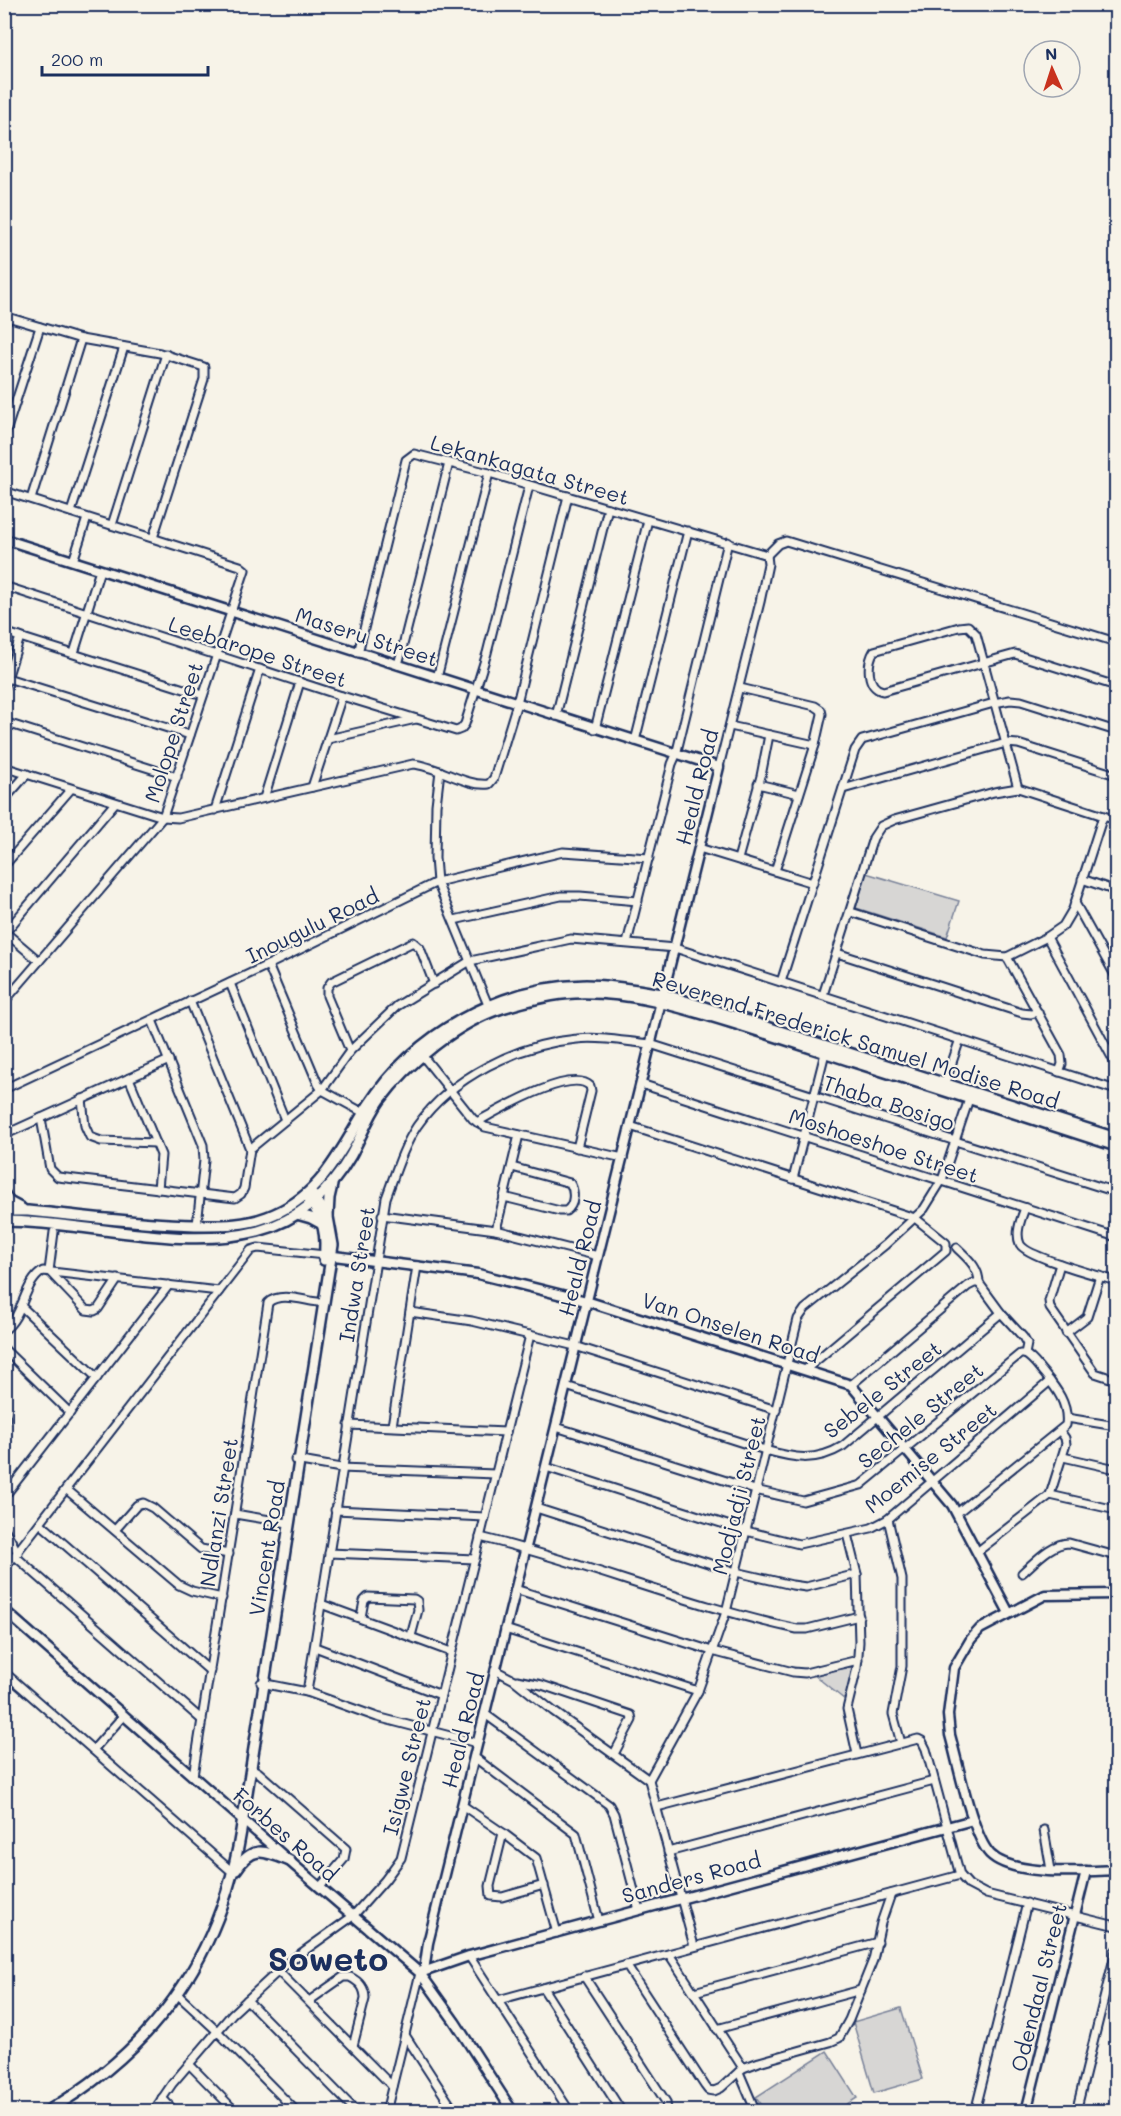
<svg xmlns="http://www.w3.org/2000/svg" width="1121" height="2116" font-family="Mali,sans-serif">
<style>
.green{fill:#d7d6d4;stroke:#798299;stroke-width:1.5}
.lines{fill:none;stroke-linecap:round;stroke-linejoin:round}
.stream{stroke:#727c95;stroke-width:1.5}
.minor-casing{stroke:#1b2f5e;stroke-width:11}
.tertiary-casing{stroke:#1b2f5e;stroke-width:13}
.secondary-casing{stroke:#1b2f5e;stroke-width:14}
.minor{stroke:#f7f3e8;stroke-width:7}
.tertiary{stroke:#f7f3e8;stroke-width:8}
.secondary{stroke:#f7f3e8;stroke-width:9}
.labels{text-anchor:middle;dominant-baseline:central;stroke-width:4.5;stroke-linejoin:round;paint-order:stroke}
.street-label{font-size:21px;fill:#1b2f5e;stroke:#f7f3e8}
.town-label{font-size:33px;font-weight:bold;fill:#1b2f5e;stroke:#f7f3e8}
</style>
<rect width="100%" height="100%" fill="#f7f3e8"/>
<filter id="ink" filterUnits="userSpaceOnUse"><feTurbulence type="fractalNoise" baseFrequency=".0167" numOctaves="2"/><feDisplacementMap in="SourceGraphic" scale="12" xChannelSelector="R" yChannelSelector="G"/><feConvolveMatrix kernelMatrix="1 2 1 2 8 2 1 2 1" color-interpolation-filters="sRGB"/></filter>
<g filter="url(#ink)">
<g class="green">
<polygon points="866,873 959,901 947,937 856,908"/>
<polygon points="853,1667 845,1700 813,1674"/>
<polygon points="901,2008 923,2079 874,2093 853,2022"/>
<polygon points="827,2051 857,2098 836,2111 766,2111 756,2097"/>
</g>
<g class="lines">
<polyline class="stream" points="76,2104 80,2112"/>
<g class="minor-casing">
<g id="minor">
<polyline points="4,316 81,339 160,353 204,367 204,379 153,538"/>
<polyline points="4,438 40,327"/>
<polyline points="4,491 240,566 245,570 163,817 4,1002"/>
<polyline points="31,499 81,339"/>
<polyline points="71,512 124,347"/>
<polyline points="112,525 166,354"/>
<polyline points="767,555 778,544 786,541 1116,642"/>
<polyline points="73,561 87,518"/>
<polyline points="4,586 342,696 456,731 461,729 465,724 487,653 529,486"/>
<polyline points="4,632 203,695"/>
<polyline points="74,653 100,570"/>
<polyline points="358,653 406,460 414,454 489,473 767,555"/>
<polyline points="398,665 449,463"/>
<polyline points="4,677 190,735"/>
<polyline points="437,678 489,473"/>
<polyline points="4,688 20,637"/>
<polyline points="740,688 815,706 821,710 822,714 815,745 775,871"/>
<polyline points="556,716 608,508"/>
<polyline points="4,722 177,777"/>
<polyline points="730,726 815,745"/>
<polyline points="595,729 648,520"/>
<polyline points="328,739 416,719"/>
<polyline points="635,741 688,531"/>
<path d="M4 767 163 817 178 818 413 764C438 766 466 787 489 784L494 778 517 703 568 496"/>
<polyline points="719,767 760,602 768,564 767,555"/>
<polyline points="440,771 436,805 435,858 437,882 488,1005"/>
<polyline points="758,784 799,794"/>
<polyline points="312,787 342,696"/>
<path d="M1018 788C1004 736 990 685 976 634L968 626 959 627 874 651C867 663 866 688 883 691L1015 654 1116 686"/>
<polyline points="843,789 1006,743 1018,744 1116,775"/>
<polyline points="264,798 300,682"/>
<polyline points="4,800 27,774"/>
<polyline points="215,810 260,669"/>
<polyline points="699,848 813,883"/>
<polyline points="738,859 761,776 769,735"/>
<polyline points="4,866 71,789"/>
<polyline points="1082,879 1116,891"/>
<polyline points="1075,903 1116,977"/>
<polyline points="851,912 985,955 1007,957 1047,937 1063,926 1073,909 1103,816"/>
<polyline points="454,920 561,896 580,896 638,901"/>
<polyline points="6,933 39,961"/>
<polyline points="4,934 115,803"/>
<polyline points="1047,937 1116,1065"/>
<polyline points="627,943 672,764 676,755 728,542"/>
<polyline points="837,953 1022,1013 1031,1014 1038,1012"/>
<polyline points="1007,957 1061,1055 1062,1064 1059,1072"/>
<polyline points="268,965 318,1084 322,1090 364,1113"/>
<polyline points="781,982 855,750 862,740 994,703 1010,700 1021,701 1116,731"/>
<polyline points="230,983 285,1120"/>
<polyline points="823,995 873,838 881,826 894,820 994,792 1018,788 1116,820"/>
<polyline points="152,1020 203,1145 204,1160 197,1225"/>
<polyline points="350,1051 327,996 327,988 331,982 413,942 420,948 434,984"/>
<polyline points="422,1055 473,1119 485,1127 623,1158"/>
<polyline points="129,1078 161,1155 158,1189"/>
<polyline points="945,1083 960,1039"/>
<polyline points="641,1084 1116,1237"/>
<polyline points="4,1089 268,965 437,882 563,852 649,858"/>
<polyline points="82,1099 85,1126 90,1137 101,1141 156,1143"/>
<polyline points="41,1118 50,1169 58,1177 235,1198 241,1194 244,1188 250,1149 190,1001"/>
<path d="M477 1122C497 1111 571 1067 590 1086L591 1091 577 1148"/>
<polyline points="630,1126 915,1218 946,1243 946,1251 805,1370"/>
<polyline points="4,1135 169,1060"/>
<polyline points="250,1149 322,1090 350,1051 397,1006 470,961 571,939 675,948 1116,1090"/>
<polyline points="793,1179 825,1053"/>
<path d="M504 1197 560 1211H566C575 1205 575 1191 570 1183L512 1167"/>
<path d="M1025 1208C1021 1219 1015 1233 1020 1244 1026 1257 1100 1276 1116 1281"/>
<polyline points="382,1215 496,1230 598,1256"/>
<polyline points="496,1230 519,1135"/>
<polyline points="54,1232 49,1271 86,1310 94,1311 98,1309 118,1279"/>
<path d="M957 1248C967 1258 979 1267 979 1283"/>
<polyline points="1060,1264 1049,1301 1050,1308 1095,1373 1116,1380"/>
<polyline points="979,1283 1001,1313 1023,1337 1027,1344 1025,1354"/>
<polyline points="21,1306 97,1378"/>
<polyline points="410,1312 472,1321 575,1346 776,1410"/>
<path d="M4 1330C24 1316 23 1283 43 1271L219 1291"/>
<polyline points="1066,1333 1087,1317 1100,1276"/>
<polyline points="4,1349 70,1413"/>
<polyline points="851,1385 968,1286 974,1283 979,1283"/>
<path d="M566 1386 765 1450C793 1458 815 1463 843 1446L1001 1313"/>
<polyline points="4,1411 6,1418 4,1426"/>
<polyline points="1067,1418 1116,1426"/>
<polyline points="349,1425 506,1432"/>
<polyline points="392,1426 417,1266"/>
<polyline points="556,1427 755,1490 803,1501 861,1485 1020,1354 1025,1354"/>
<polyline points="1063,1457 1116,1469"/>
<polyline points="295,1460 341,1468 495,1474"/>
<polyline points="546,1467 746,1531 799,1544 871,1528 888,1519 1050,1381"/>
<polyline points="66,1489 179,1585 192,1591 222,1598"/>
<polyline points="1050,1495 1066,1444 1065,1438 1060,1431"/>
<polyline points="1050,1495 1116,1510"/>
<polyline points="4,1497 169,1285"/>
<polyline points="536,1508 736,1572 792,1585 806,1587 857,1574"/>
<polyline points="335,1510 485,1517"/>
<path d="M957 1513 1066 1425C1069 1403 1055 1387 1042 1371 1037 1365 1032 1358 1025 1354"/>
<polyline points="235,1514 288,1523"/>
<polyline points="888,1519 902,1579 902,1666 893,1714 901,1743"/>
<polyline points="40,1523 210,1671"/>
<polyline points="4,1528 18,1553"/>
<polyline points="115,1530 137,1505 143,1503 153,1508 201,1549 229,1554"/>
<polyline points="847,1534 857,1574 859,1642 857,1668 847,1709 857,1754"/>
<path d="M480 1537C587 1563 689 1606 797 1629H807L859 1616"/>
<polyline points="977,1552 1050,1495"/>
<polyline points="329,1553 475,1559"/>
<polyline points="1114,1555 1116,1544"/>
<polyline points="15,1556 202,1720"/>
<polyline points="4,1569 251,1250 258,1248 325,1255"/>
<path d="M1022 1573C1035 1562 1051 1543 1069 1543L1116 1556"/>
<polyline points="515,1589 712,1651 793,1672 805,1673 858,1660"/>
<polyline points="321,1604 451,1652"/>
<polyline points="361,1617 364,1601 368,1597 414,1599 417,1601 418,1610 411,1636"/>
<polyline points="505,1629 698,1691"/>
<polyline points="315,1647 441,1695"/>
<polyline points="495,1670 514,1680 553,1711 649,1780"/>
<polyline points="4,1672 229,1869"/>
<polyline points="517,1680 542,1685 631,1715 632,1720 614,1754"/>
<polyline points="261,1683 307,1692 377,1717 477,1743"/>
<path d="M307 1692 386 1198C395 1174 403 1147 417 1126 451 1077 519 1044 577 1039 601 1036 627 1042 650 1044L1116 1192"/>
<polyline points="485,1714 609,1805 614,1814 639,1910"/>
<polyline points="93,1750 124,1715"/>
<polyline points="474,1757 576,1834 599,1921"/>
<polyline points="251,1768 258,1772 346,1849 344,1859 320,1887"/>
<path d="M193 1776 268 1303C279 1292 302 1300 317 1302"/>
<polyline points="462,1805 503,1833 536,1858 557,1933"/>
<polyline points="657,1807 918,1739 922,1741 926,1749 960,1875 969,1885 986,1894 1116,1926"/>
<polyline points="1044,1830 1051,1870"/>
<polyline points="503,1833 490,1886 491,1896 502,1897 544,1885"/>
<polyline points="668,1852 934,1781"/>
<polyline points="694,1946 649,1780 698,1691 726,1612 798,1319 805,1309 885,1245 924,1209 942,1180 969,1099"/>
<polyline points="669,1954 743,2068"/>
<polyline points="469,1956 570,2112"/>
<polyline points="626,1965 705,2086 708,2090 714,2091 721,2088 743,2068 759,2062 830,2042 839,2038 849,2020 873,1960 881,1923 891,1894"/>
<polyline points="278,1971 392,2086"/>
<polyline points="584,1976 666,2102 667,2112"/>
<polyline points="543,1988 622,2112"/>
<polyline points="694,1992 878,1942"/>
<polyline points="177,1994 217,2031 297,2112"/>
<polyline points="247,2000 357,2112"/>
<polyline points="498,2000 960,1875"/>
<path d="M309 2001 343 1977H350C360 1982 365 1988 365 1999L353 2046"/>
<polyline points="717,2029 861,1990"/>
<polyline points="405,2035 455,2112"/>
<polyline points="189,2064 236,2112"/>
<polyline points="739,2072 756,2112"/>
<polyline points="162,2098 175,2112"/>
<polyline points="153,2112 172,2084 232,2014 286,1964 353,1916 385,1880 401,1858 530,1335"/>
<polyline points="386,2112 420,1973"/>
<polyline points="975,2112 1027,1903"/>
<polyline points="1076,2112 1116,1950"/>
</g>
</g>
<g class="tertiary-casing">
<g id="tertiary">
<polyline points="4,539 719,767 428,1943 424,1971"/>
<polyline points="326,1255 478,1274 586,1301 851,1385 952,1505 1009,1613"/>
<path d="M1116 1594 1045 1595 980 1629 971 1639 954 1668 948 1715 950 1735C958 1763 972 1835 990 1854 1013 1877 1085 1871 1116 1870"/>
<polyline points="4,1610 295,1866 420,1973 455,2022 513,2112"/>
<polyline points="420,1973 469,1956 973,1820"/>
<polyline points="1026,2112 1086,1871"/>
</g>
</g>
<g class="secondary-casing">
<g id="secondary">
<polyline points="4,1194 9,1202 22,1209"/>
<path d="M309 1200C324 1219 327 1236 324 1260"/>
<path d="M4 1211H28C84 1216 139 1224 195 1225 219 1225 244 1226 267 1217 322 1197 339 1152 368 1106 414 1034 501 986 586 985 611 985 637 990 663 994L1116 1138"/>
<polyline points="297,1214 311,1218 324,1225"/>
<polyline points="328,1216 329,1198 332,1185"/>
<path d="M4 1221C85 1221 180 1251 258 1231 299 1220 330 1192 351 1155 361 1137 368 1117 380 1100 407 1063 458 1022 502 1008 525 1001 551 994 575 993 630 991 681 1007 733 1023 772 1035 811 1048 851 1061 939 1089 1028 1117 1116 1146"/>
<path d="M236 1870C253 1844 265 1851 290 1861"/>
<path d="M46 2112C155 2049 221 1955 241 1831L333 1245 328 1217 313 1195"/>
</g>
</g>
<use href="#minor" class="minor"/>
<use href="#tertiary" class="tertiary"/>
<use href="#secondary" class="secondary"/>
</g>
</g>
<g class="labels">
<g class="street-label">
<text transform="translate(530 469) rotate(16)">Lekankagata Street</text>
<text transform="translate(367 636) rotate(18)">Maseru Street</text>
<text transform="translate(258 651) rotate(18)">Leebarope Street</text>
<text transform="translate(173 732) rotate(-72)">Molope Street</text>
<text transform="translate(696 787) rotate(-76)">Heald Road</text>
<text transform="translate(312 925) rotate(-26)">Inougulu Road</text>
<text transform="translate(856 1039) rotate(17)">Reverend Frederick Samuel Modise Road</text>
<text transform="translate(889 1102) rotate(18)">Thaba Bosigo</text>
<text transform="translate(884 1145) rotate(18)">Moshoeshoe Street</text>
<text transform="translate(579 1258) rotate(-76)">Heald Road</text>
<text transform="translate(356 1274) rotate(-81)">Indwa Street</text>
<text transform="translate(731 1327) rotate(18)">Van Onselen Road</text>
<text transform="translate(882 1389) rotate(-38)">Sebele Street</text>
<text transform="translate(920 1415) rotate(-39)">Sechele Street</text>
<text transform="translate(930 1457) rotate(-39)">Moemise Street</text>
<text transform="translate(738 1495) rotate(-76)">Modjadji Street</text>
<text transform="translate(218 1512) rotate(-81)">Ndlanzi Street</text>
<text transform="translate(266 1548) rotate(-81)">Vincent Road</text>
<text transform="translate(462 1730) rotate(-76)">Heald Road</text>
<text transform="translate(406 1766) rotate(-76)">Isigwe Street</text>
<text transform="translate(286 1834) rotate(41)">Forbes Road</text>
<text transform="translate(691 1877) rotate(-15)">Sanders Road</text>
<text transform="translate(1038 1987) rotate(-76)">Odendaal Street</text>
</g>
<g class="town-label">
<text x="328" y="1957">Soweto</text>
</g>
</g>
<rect width="1121" height="2116" fill="none" stroke="#f7f3e8" stroke-width="24"/>
<rect x="12" y="12" width="1097" height="2092" fill="none" stroke="#1b2f5e" stroke-width="2" filter="url(#ink)"/>
<g transform="translate(1052 69) rotate(357)"><circle r="28" fill="#f7f3e8" stroke="#9fa5b1" stroke-width="1.5"/>
<path d="M0-4.5L10 22L0 15L-10 22Z" fill="#c8321e"/>
<text y="-9" font-size="16" font-weight="bold" text-anchor="middle" fill="#1b2f5e">N</text>
</g>
<path d="M42 66v9h166v-9" fill="none" stroke="#1b2f5e" stroke-width="3"/>
<text x="51" y="66" font-size="18" fill="#1b2f5e" stroke="#f7f3e8" stroke-width="4.5" paint-order="stroke">200 m</text>
</svg>
